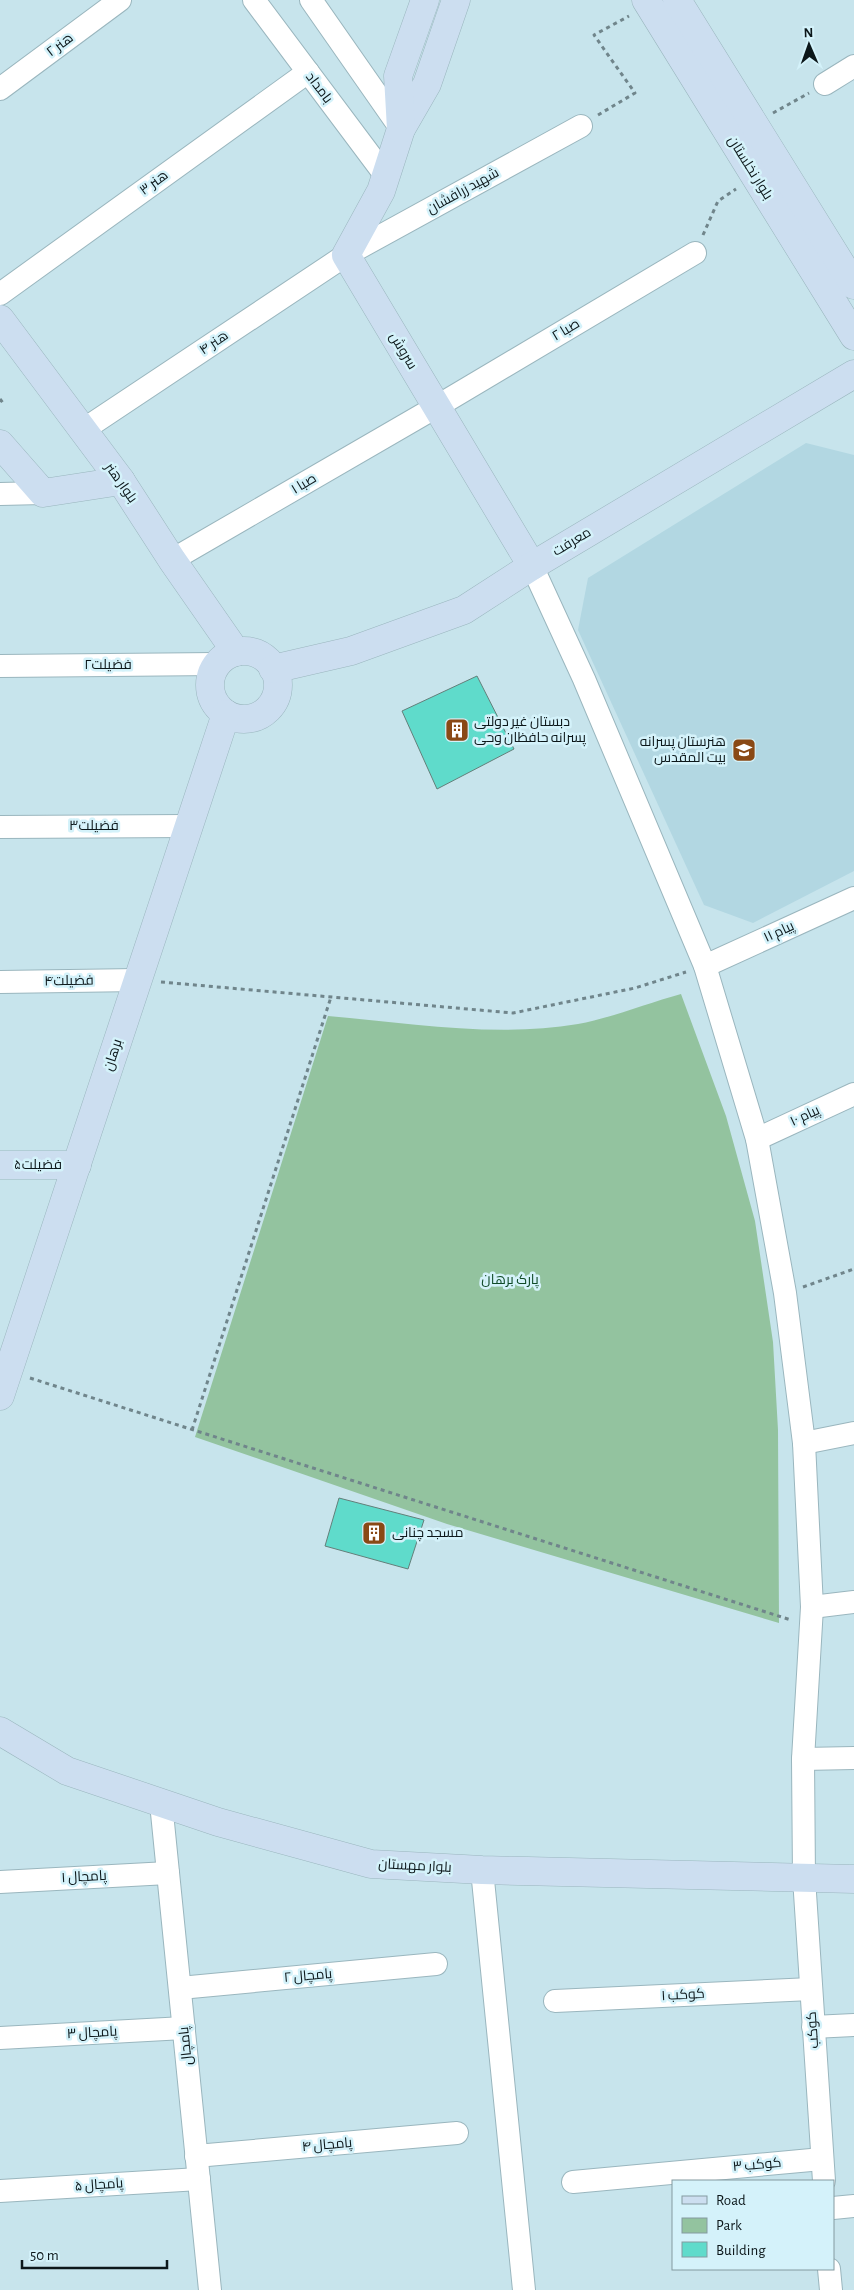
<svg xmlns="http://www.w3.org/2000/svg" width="854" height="2290" font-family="'Alegreya Sans',Cairo,sans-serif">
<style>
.built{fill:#b2d7e2}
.green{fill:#93c39f}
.building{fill:#5fdbcb;stroke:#637f7a}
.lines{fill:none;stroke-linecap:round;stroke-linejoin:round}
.street-casing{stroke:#9ab6be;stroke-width:24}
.secondary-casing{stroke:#9ab6be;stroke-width:29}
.path{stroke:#70858b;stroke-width:3;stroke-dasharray:4 4;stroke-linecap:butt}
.street{stroke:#fff;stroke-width:22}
.secondary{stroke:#ccdef0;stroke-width:28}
.labels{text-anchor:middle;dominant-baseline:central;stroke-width:5;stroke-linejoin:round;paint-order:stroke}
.street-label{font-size:14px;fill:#0c171a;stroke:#d4f2fa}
.poi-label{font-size:14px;fill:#0c171a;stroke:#d4f2fa;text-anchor:start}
.park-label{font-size:14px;fill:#0f4a26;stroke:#d4f2fa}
</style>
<rect width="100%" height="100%" fill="#c7e4ec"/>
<polygon class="built" points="806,443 854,455 854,871 753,923 704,905 578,630 588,578"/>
<path class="green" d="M681 994 726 1116 755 1221 773 1342 778 1430 779 1623 447 1524 195 1437 328 1016C410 1023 496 1038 578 1024 611 1018 648 1003 681 994Z"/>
<g class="building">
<polygon points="477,676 514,749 437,789 402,711"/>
<polygon points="339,1498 424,1520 408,1569 325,1546"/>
</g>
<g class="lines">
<g class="street-casing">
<g id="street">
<polyline points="254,0 385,175"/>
<polyline points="311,0 401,129"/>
<polyline points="825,84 854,66"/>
<polyline points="0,89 120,0"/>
<polyline points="0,294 308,72"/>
<polyline points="83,430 346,255 581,126"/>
<polyline points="0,494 43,493"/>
<polyline points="172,560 436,407 695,253"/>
<polyline points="532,566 584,679 705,966 757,1139 785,1293 804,1443 812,1607 803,1759 804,1878 824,2181"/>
<polyline points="0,666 217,664"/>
<polyline points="0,827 189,826"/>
<polyline points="705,966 854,898"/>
<polyline points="0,982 138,980"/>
<polyline points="757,1139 854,1094"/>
<polyline points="804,1443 854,1433"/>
<polyline points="812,1607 854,1602"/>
<polyline points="803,1759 854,1758"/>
<polyline points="161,1803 210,2290"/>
<polyline points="482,1870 524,2290"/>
<polyline points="0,1882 168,1873"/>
<polyline points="180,1988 436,1964"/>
<polyline points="555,2001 811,1989"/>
<polyline points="813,2027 854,2025"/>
<polyline points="0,2038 184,2028"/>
<polyline points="196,2156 457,2133"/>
<polyline points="573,2182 822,2159"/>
<polyline points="0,2191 199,2179"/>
<polyline points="833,2208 854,2206"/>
<polyline points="829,2269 831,2290"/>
</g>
</g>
<g class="secondary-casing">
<g id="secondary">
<polyline points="456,0 427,84 401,129 381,191 346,255 532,566"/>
<polyline points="646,0 854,336"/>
<polyline points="677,0 854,285"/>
<polyline points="401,129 398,76 425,0"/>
<polyline points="0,319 121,481 172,560 236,652"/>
<polyline points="0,444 43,493 121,481"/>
<circle cx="244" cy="685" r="34"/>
<polyline points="273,669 351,651 464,610 532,566 854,374"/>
<polyline points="0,1165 77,1165"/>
<polyline points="0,1396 226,714"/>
<polyline points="0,1731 67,1771 218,1822 371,1864 482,1870 854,1879"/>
</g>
</g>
<g class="path">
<polyline points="773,113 809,93"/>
<polyline points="598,115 635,93 594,35 629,16"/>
<polyline points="703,235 718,201 736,189"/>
<polyline points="0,399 3,403"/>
<polyline points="161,982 513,1013 635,988 686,972"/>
<polyline points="803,1287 854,1269"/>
<polyline points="30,1378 791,1620"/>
<polyline points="192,1430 331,997"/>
</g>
<use href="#street" class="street"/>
<use href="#secondary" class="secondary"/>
</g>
<defs>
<g id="building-square" transform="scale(1.25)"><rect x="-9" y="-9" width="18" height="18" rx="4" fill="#8a4915" stroke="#d4f2fa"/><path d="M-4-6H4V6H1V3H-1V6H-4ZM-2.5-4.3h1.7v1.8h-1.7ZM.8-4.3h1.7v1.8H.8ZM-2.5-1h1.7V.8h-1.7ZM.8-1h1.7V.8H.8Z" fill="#fff"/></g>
<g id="school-square" transform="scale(1.25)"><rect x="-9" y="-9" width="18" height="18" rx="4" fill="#8a4915" stroke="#d4f2fa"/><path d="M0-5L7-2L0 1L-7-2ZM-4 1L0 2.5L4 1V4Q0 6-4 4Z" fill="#fff"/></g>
</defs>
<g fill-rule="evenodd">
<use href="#building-square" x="457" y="730"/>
<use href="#school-square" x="744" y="750"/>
<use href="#building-square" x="374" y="1533"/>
</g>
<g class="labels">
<g class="street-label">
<text transform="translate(60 45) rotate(-37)">هنر ۲</text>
<text transform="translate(319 88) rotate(53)">بامداد</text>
<text transform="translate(750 168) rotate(58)">بلوار نخلستان</text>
<text transform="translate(154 183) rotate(-36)">هنر ۳</text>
<text transform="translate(463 191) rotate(-29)">شهید زرافشان</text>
<text transform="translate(566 330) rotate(-31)">صبا ۲</text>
<text transform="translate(214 343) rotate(-34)">هنر ۴</text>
<text transform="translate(403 351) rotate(59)">سروش</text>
<text transform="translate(121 483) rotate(55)">بلوار هنر</text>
<text transform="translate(304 484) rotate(-31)">صبا ۱</text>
<text transform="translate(572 542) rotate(-31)">معرفت</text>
<text x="108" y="665">فضیلت۲</text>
<text x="94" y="826">فضیلت۳</text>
<text transform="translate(779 932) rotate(-25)">پیام ۱۱</text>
<text transform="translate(69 981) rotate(-1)">فضیلت۴</text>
<text transform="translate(113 1055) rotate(-72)">برهان</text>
<text transform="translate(805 1116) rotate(-25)">پیام ۱۰</text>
<text x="38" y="1165">فضیلت۵</text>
<text transform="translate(415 1866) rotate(3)">بلوار مهستان</text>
<text transform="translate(84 1877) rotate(-3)">پامچال ۱</text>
<text transform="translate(308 1976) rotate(-5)">پامچال ۲</text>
<text transform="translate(683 1995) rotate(-3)">کوکب ۱</text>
<text transform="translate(813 2030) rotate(-94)">کوکب</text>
<text transform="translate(92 2033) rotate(-3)">پامچال ۳</text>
<text transform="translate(186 2046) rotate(-96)">پامچال</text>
<text transform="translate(327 2145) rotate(-5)">پامچال ۴</text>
<text transform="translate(757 2165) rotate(-5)">کوکب ۳</text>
<text transform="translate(99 2185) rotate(-4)">پامچال ۵</text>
</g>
<g class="poi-label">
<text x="474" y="722">دبستان غیر دولتی<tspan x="474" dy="16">پسرانه حافظان وحی</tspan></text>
<text x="726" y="742" text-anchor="end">هنرستان پسرانه<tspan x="726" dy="16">بیت المقدس</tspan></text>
<text x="392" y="1533">مسجد چنانی</text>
</g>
<g class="park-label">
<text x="510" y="1280">پارک برهان</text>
</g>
</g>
<rect x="672" y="2180" width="162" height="90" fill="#d4f2fa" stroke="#849aa0"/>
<rect x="682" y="2196" width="25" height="8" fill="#ccdef0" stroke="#849aa0"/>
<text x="716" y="2205" font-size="15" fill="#0c171a">Road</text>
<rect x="682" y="2218" width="25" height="15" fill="#93c39f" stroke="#849aa0"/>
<text x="716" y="2230" font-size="15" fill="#0c171a">Park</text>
<rect x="682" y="2242" width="25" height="15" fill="#5fdbcb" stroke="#849aa0"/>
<text x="716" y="2255" font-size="15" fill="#0c171a">Building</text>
<g transform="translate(809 45) rotate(358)" stroke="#d4f2fa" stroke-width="4" paint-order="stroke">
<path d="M0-4L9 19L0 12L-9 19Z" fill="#0c171a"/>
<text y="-8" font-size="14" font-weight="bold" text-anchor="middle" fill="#0c171a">N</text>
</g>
<path d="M22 2260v8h145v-8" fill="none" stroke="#0c171a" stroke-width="2.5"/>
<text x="30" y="2260" font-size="15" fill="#0c171a" stroke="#d4f2fa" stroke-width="4" paint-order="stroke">50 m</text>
</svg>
